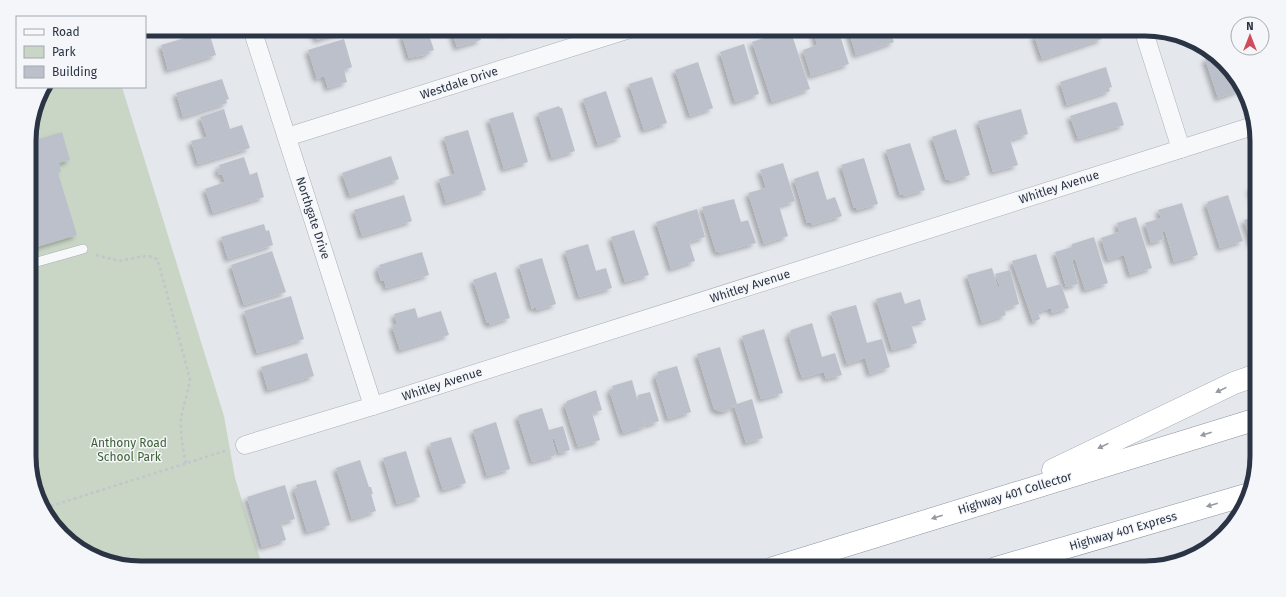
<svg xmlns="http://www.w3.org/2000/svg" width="1286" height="597" font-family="'Fira Sans',sans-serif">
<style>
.green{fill:#c9d6c5}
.building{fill:#bbc0ca;filter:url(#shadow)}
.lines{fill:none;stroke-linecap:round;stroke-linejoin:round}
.service-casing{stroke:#a9aeb7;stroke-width:10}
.minor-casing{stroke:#a9aeb7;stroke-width:19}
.motorway-casing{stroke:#8b94a3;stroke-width:23}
.path{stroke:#c2c5cb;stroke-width:2.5;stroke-dasharray:3 3;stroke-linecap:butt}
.service{stroke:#f7f8fa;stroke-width:9}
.minor{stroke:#f7f8fa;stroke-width:18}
.motorway{stroke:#fff;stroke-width:22}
.oneway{fill:#959aa2}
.labels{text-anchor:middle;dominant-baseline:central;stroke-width:3;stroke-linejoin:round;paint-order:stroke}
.street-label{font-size:12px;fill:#2b3445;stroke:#f4f6f9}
.park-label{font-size:12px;fill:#3f6138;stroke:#f4f6f9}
.rim{fill:none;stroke:#2b3445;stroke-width:5}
</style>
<defs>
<filter id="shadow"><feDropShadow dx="-3.5" dy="3.5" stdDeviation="2" flood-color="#0004"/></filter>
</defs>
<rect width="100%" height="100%" fill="#e4e7ec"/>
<polygon class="green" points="44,87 122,87 224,416 235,478 263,568 141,568 98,559 52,524 30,471 29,133 41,91"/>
<g class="building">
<polygon points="186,29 208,29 216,55 168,70 161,45 188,37"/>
<polygon points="309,29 341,29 342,32 317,40 315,33 311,34"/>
<polygon points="421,29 427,29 434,50 428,52 429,54 409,58 402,35"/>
<polygon points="451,29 483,29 478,31 481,40 457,47"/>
<polygon points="501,29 517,29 503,34"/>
<polygon points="790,29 810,89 772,102 752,42"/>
<polygon points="813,29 838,29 849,64 811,76 803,50 817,45"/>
<polygon points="848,29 889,29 894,42 856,55"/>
<polygon points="1053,29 1099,29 1102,39 1042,59 1034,35"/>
<polygon points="344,39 352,67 344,70 347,82 328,88 324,76 317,79 308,50"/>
<polygon points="744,44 759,94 735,102 720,52"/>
<polygon points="1212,56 1234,73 1241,90 1218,98 1205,59"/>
<polygon points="698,62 713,108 690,116 675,70"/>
<polygon points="1106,67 1112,87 1109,88 1110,91 1067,105 1060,82"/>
<polygon points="652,77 667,123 644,130 629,84"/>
<polygon points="222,79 229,99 226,100 227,103 183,117 176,93"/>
<polygon points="606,91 621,137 598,145 583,99"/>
<polygon points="1114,102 1117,103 1124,125 1078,139 1070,116"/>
<polygon points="559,106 560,108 562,108 575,151 552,158 538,113"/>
<polygon points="224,109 230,129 242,125 250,148 198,164 191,141 207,137 200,117"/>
<polygon points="1021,109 1028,134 1010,140 1018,165 993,172 978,121"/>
<polygon points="513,112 528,162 504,169 489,119"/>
<polygon points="956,129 970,175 950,181 949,179 946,180 932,137"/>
<polygon points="468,130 486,190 446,203 439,179 455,174 444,137"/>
<polygon points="62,132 70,160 59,163 61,172 58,173 77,235 30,249 29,142"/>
<polygon points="910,143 925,190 904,196 903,194 900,195 886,150"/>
<polygon points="391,156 399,179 350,196 342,173"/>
<polygon points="244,157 250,175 257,172 264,197 213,213 205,189 225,182 222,174 219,175 217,169 220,168 219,165"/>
<polygon points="864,158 878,204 857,210 856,208 854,208 841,165"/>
<polygon points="783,163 795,201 779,206 788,236 764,244 748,193 766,188 760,170"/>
<polygon points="818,171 827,200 835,197 842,216 812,225 811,222 807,223 794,179"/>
<polygon points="1256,186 1256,206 1250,188"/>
<polygon points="404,195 412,221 362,236 354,210"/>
<polygon points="1228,195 1243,241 1220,248 1206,204 1208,204 1207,202"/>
<polygon points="734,199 741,222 748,220 756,243 719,253 718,251 716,252 702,207"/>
<polygon points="1182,203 1198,255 1174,262 1165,231 1162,232 1164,239 1151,243 1145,223 1161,218 1158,210"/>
<polygon points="697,209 705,237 689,242 695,261 671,269 656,222"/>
<polygon points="1136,217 1152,268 1130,275 1124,255 1108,260 1101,238 1119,232 1117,223"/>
<polygon points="1256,217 1256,244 1252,245 1244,220"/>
<polygon points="264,224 266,231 269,230 273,245 228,259 221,237"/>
<polygon points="634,230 649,275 625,282 611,237"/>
<polygon points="1094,237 1108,283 1085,290 1075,259 1072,260 1078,284 1066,287 1055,252 1072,247 1072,244"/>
<polygon points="588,244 596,271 606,268 612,288 579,297 565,251"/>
<polygon points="272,251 286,292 244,305 231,265"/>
<polygon points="422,252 429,275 386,288 384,280 381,281 377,268 380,268 379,265"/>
<polygon points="1036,254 1047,288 1061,284 1069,308 1052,313 1051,308 1038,312 1040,319 1033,322 1012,261"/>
<polygon points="542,258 556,304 537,310 536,307 532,309 519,265"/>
<polygon points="992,268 998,288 1000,287 995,274 1010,270 1019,304 1004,309 1006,315 982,323 967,275"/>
<polygon points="496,272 510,318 489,325 489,322 487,323 473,280"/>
<polygon points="901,292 905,304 920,299 926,320 911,324 917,343 892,350 876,299"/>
<polygon points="291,296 304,339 257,353 244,311"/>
<polygon points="856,305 867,343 882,339 890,367 870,374 865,358 847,364 831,312"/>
<polygon points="415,308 418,318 441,311 449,335 400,350 392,326 397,324 394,314"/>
<polygon points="812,323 822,357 835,353 842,375 826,379 824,372 802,378 788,334 791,333 791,330"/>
<polygon points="764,329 783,393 761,399 742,336"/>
<polygon points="720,347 737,404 752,399 763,438 746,443 734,405 729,410 721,412 714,409 697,354"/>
<polygon points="307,353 314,376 268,390 261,367"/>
<polygon points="677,366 691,412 668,419 655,376 658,375 657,372"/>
<polygon points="632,380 638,402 638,395 650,392 659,421 647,425 641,411 646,426 623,433 609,390 613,389 612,386"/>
<polygon points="596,390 602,410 592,413 600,440 578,447 564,404 567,404 567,401"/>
<polygon points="542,408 549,430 563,426 570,450 559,453 554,438 552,439 556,455 532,462 518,418 519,415"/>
<polygon points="496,422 510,469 487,476 473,430"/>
<polygon points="451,437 466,483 443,490 429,447 431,446 430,443"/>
<polygon points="406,451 420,497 397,504 383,458"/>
<polygon points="360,460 369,487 371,487 373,494 371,494 376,511 352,519 336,468"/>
<polygon points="316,480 330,525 307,532 294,489 297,488 296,485"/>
<polygon points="285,485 295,519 281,523 286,540 262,547 247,497"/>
</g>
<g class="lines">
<g class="service-casing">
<polyline id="service" points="30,264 83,249"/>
</g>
<g class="minor-casing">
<g id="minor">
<polyline points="252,29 373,406"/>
<polyline points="1143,29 1181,149"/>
<polyline points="287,137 630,29"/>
<polyline points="245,445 373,406 1256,125"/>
</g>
</g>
<g class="motorway-casing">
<g id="motorway">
<polyline points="1053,470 1234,383 1257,375"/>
<polyline points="773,568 1257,419"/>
<polyline points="996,568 1249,494"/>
</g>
</g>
<g class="path">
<path d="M96 255 119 261 139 257 149 256 157 259 160 268 190 379C188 393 183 406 181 419 180 434 183 449 186 464"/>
<polyline points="45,508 228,450"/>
</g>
<use href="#service" class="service"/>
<use href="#minor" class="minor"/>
<use href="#motorway" class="motorway"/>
</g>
<defs><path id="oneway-solid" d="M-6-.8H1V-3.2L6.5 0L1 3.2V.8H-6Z"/></defs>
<g class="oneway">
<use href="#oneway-solid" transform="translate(1221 390) rotate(154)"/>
<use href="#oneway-solid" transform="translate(1206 434) rotate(163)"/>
<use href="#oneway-solid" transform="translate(1103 446) rotate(154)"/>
<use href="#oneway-solid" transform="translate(1212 505) rotate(164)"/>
<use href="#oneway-solid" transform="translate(937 517) rotate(163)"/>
</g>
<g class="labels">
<g class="street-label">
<text transform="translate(459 83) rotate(-18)">Westdale Drive</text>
<text transform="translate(1059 187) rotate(-18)">Whitley Avenue</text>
<text transform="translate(313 218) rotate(72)">Northgate Drive</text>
<text transform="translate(750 286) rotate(-18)">Whitley Avenue</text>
<text transform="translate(442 384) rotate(-18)">Whitley Avenue</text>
<text transform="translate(1015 493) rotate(-17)">Highway 401 Collector</text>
<text transform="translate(1123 531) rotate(-16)">Highway 401 Express</text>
</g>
<g class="park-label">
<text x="129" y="443">Anthony Road<tspan x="129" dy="14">School Park</tspan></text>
</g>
</g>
<path d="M0 0H1286V597H0ZM141 36H1145A105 105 0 0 1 1250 141V456A105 105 0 0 1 1145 561H141A105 105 0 0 1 36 456V141A105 105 0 0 1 141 36Z" fill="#f4f6f9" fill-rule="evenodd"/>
<path class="rim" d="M141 36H1145A105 105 0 0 1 1250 141V456A105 105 0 0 1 1145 561H141A105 105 0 0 1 36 456V141A105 105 0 0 1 141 36Z"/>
<rect x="16" y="16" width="130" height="72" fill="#f4f6f9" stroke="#a4a8b1"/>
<rect x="24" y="29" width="20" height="6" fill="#f7f8fa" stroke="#a4a8b1"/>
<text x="52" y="36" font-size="12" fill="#2b3445">Road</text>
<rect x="24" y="46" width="20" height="12" fill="#c9d6c5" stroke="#a4a8b1"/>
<text x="52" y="56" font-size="12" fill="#2b3445">Park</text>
<rect x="24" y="66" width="20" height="12" fill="#bbc0ca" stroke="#a4a8b1"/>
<text x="52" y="76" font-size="12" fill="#2b3445">Building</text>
<g transform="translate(1250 36)"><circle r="19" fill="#f4f6f9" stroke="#a4a8b1"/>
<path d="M0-3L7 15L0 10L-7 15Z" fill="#d1495b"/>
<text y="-6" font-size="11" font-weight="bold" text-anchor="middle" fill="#2b3445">N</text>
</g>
</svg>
